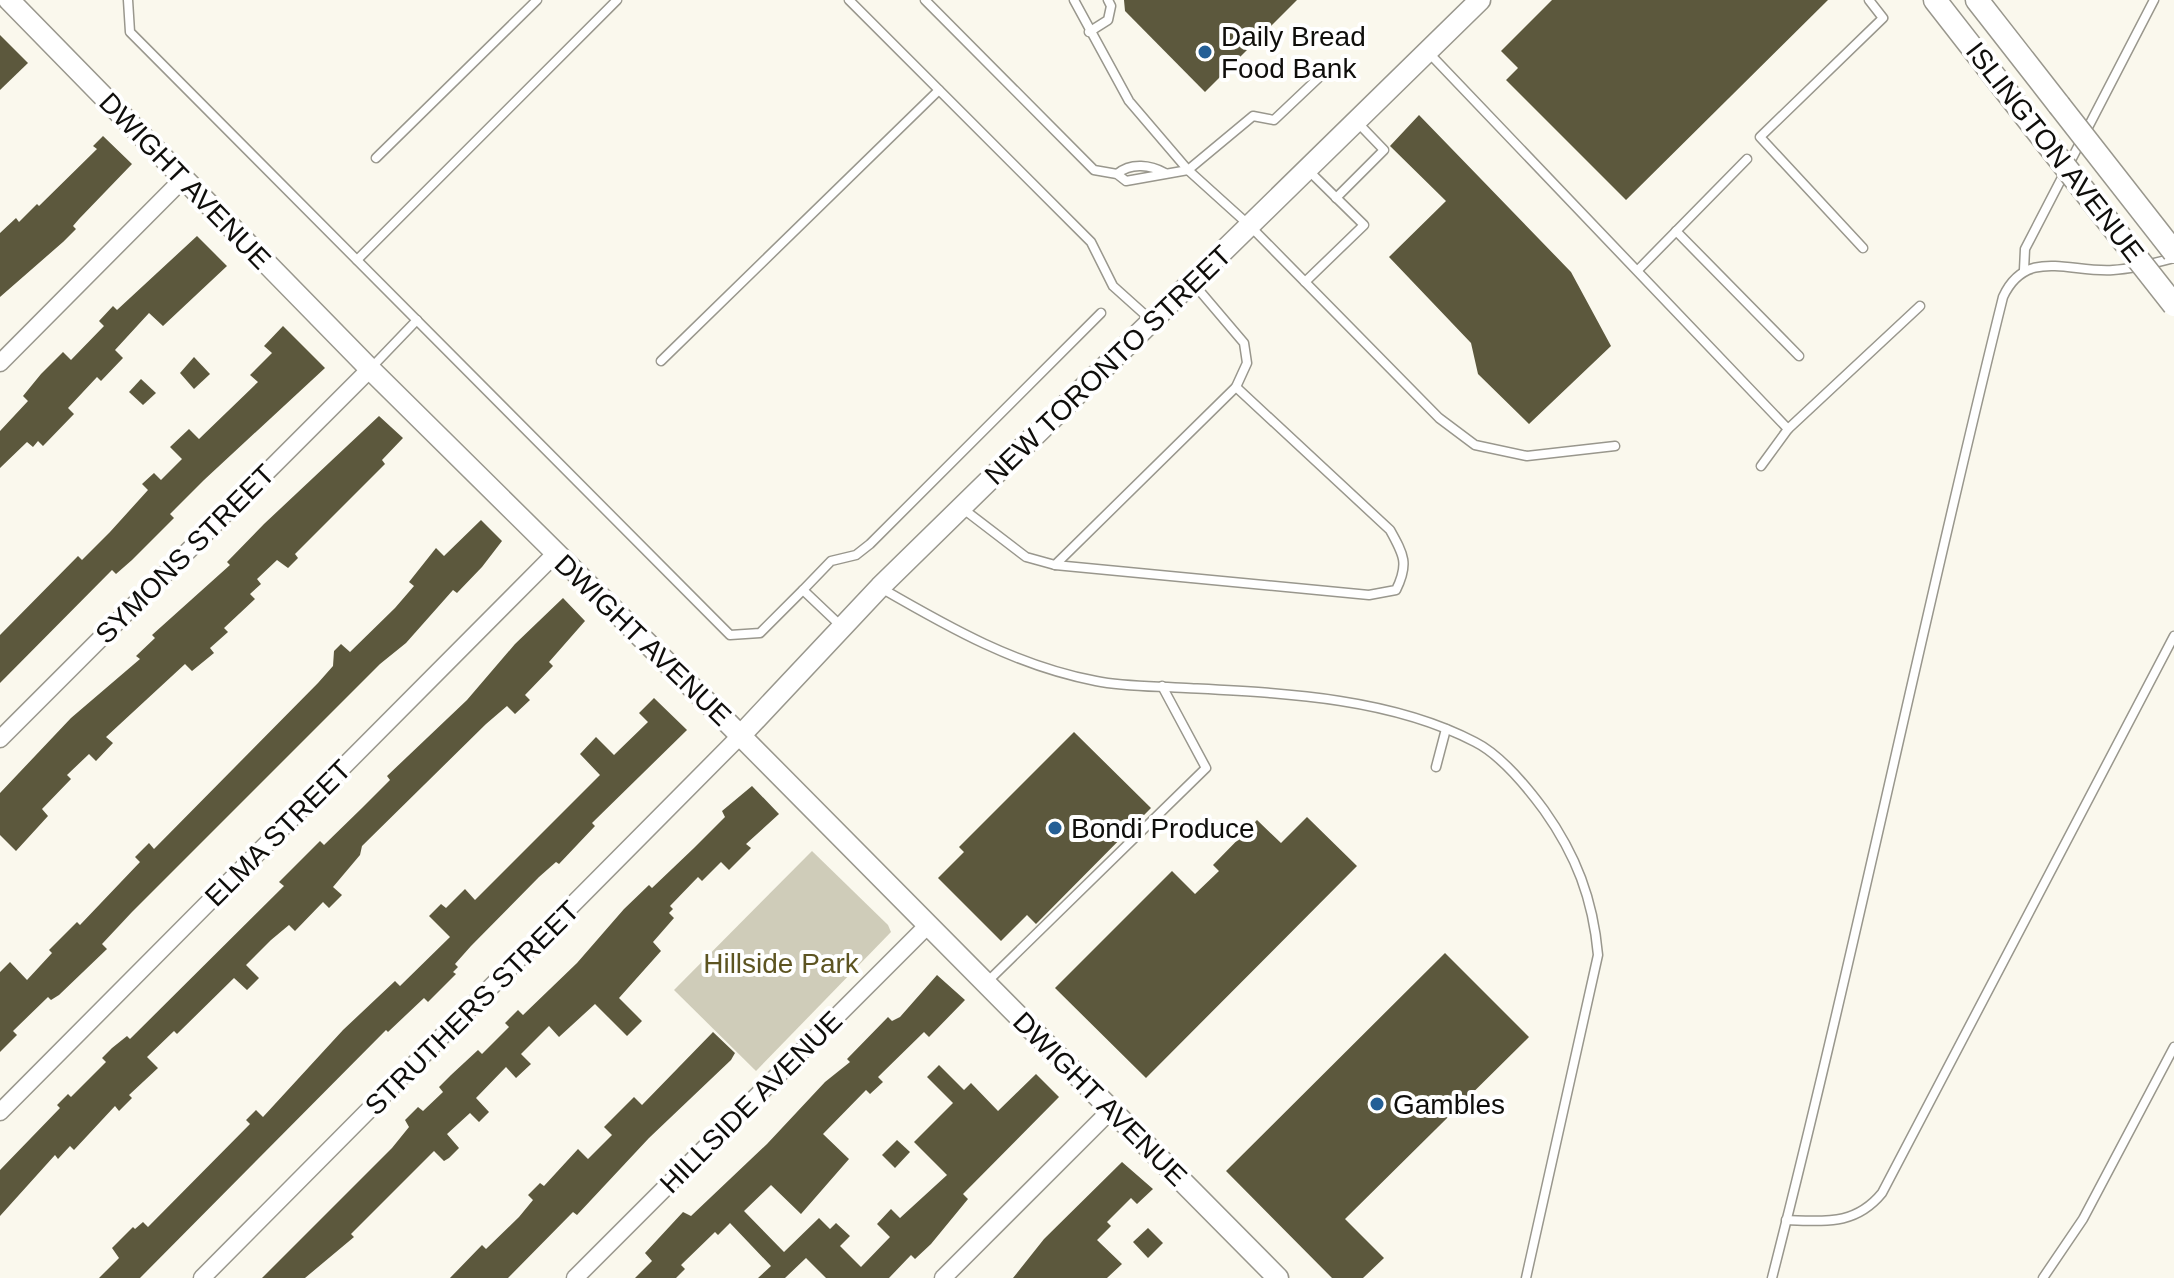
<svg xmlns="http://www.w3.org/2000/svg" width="2174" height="1278" font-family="Helvetica,sans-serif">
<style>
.green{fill:#cfccb9}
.building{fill:#5c583d}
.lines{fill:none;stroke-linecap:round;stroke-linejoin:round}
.service-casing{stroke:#99978d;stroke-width:11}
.minor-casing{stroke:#99978d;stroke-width:19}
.tertiary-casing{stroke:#99978d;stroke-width:23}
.secondary-casing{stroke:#99978d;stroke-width:25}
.service{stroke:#fff;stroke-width:8}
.minor{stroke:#fff;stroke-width:16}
.tertiary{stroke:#fff;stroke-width:20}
.secondary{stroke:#fff;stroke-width:22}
.secondary-bridge-casing{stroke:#99978d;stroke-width:25;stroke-linecap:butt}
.secondary-bridge{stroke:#fff;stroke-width:22}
.poi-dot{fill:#245f96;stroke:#fff;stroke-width:3}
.labels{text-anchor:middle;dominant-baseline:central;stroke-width:8;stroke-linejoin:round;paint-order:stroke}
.poi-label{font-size:28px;fill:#0f0e0b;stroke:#fff;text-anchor:start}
.street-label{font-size:28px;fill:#0f0e0b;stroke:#fff}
.park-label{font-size:28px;fill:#5d5421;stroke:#fff}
</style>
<rect width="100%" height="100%" fill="#faf8ed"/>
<polygon class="green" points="812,851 888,925 891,932 756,1071 674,990"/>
<g class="building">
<polygon points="1124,0 1297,0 1205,92 1125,11"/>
<polygon points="1552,0 1828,0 1626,200 1506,80 1518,68 1501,51"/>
<polygon points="0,35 28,63 0,90"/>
<polygon points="1419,115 1571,272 1611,346 1529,424 1478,374 1471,343 1389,257 1446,201 1390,146"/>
<polygon points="103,136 132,164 79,219 73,226 76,229 63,242 0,297 0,233 16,218 19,222 37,204 39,206 97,149 93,146"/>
<polygon points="197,236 227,266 163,326 149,313 115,350 123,358 101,381 97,377 68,408 74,414 43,446 38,441 33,447 27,442 0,468 0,431 28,401 23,396 41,374 63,352 71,360 104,326 99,321 113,306 117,310"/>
<polygon points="283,326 325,368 204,480 170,514 174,518 132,560 116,574 112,570 0,683 0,635 78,556 82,560 110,532 148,490 142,484 154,473 161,480 182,459 170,447 189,429 199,439 258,382 250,375 272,353 264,346"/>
<polygon points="194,357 210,374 194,389 180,373"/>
<polygon points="141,379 156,393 143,405 129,392"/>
<polygon points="379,416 403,438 382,460 385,464 295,554 298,558 288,568 277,560 257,579 261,584 250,594 255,599 224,628 228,632 210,648 214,653 192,671 185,664 106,737 113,743 96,761 89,754 67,775 71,779 42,809 48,816 16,851 0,835 0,793 71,718 140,659 136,656 155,638 152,635 230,565 227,562 264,524"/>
<polygon points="481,520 502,541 482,567 457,593 453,590 406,643 380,664 132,912 102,944 107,949 59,995 51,1000 48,997 13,1031 17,1035 0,1052 0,972 10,962 27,980 52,953 49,950 77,922 80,925 140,862 135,857 149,843 154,849 318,683 333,666 334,651 341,644 350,652 395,608 414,586 409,582 436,548 444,556"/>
<polygon points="563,598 585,621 549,662 553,666 525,695 530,700 515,714 507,706 486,724 362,846 360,855 333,887 342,895 329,908 323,902 295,931 289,925 271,940 246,965 259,978 247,990 234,978 177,1034 174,1031 147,1057 158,1068 129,1095 132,1098 119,1111 115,1106 74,1150 70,1146 58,1159 55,1155 0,1216 0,1170 60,1108 57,1105 68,1094 71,1097 106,1062 102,1058 112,1048 127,1036 130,1039 284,886 279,882 320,841 324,845 362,808 390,780 387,776 467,700 515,644"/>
<polygon points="654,698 687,730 592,823 595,826 559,864 556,862 539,877 471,946 455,964 458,967 453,972 456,974 428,1002 424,998 388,1032 386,1030 140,1278 99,1278 119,1258 112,1248 133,1227 135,1229 143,1222 148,1227 250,1124 246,1120 256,1110 263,1117 343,1030 395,981 400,986 450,937 429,916 441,904 446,908 465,889 475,900 600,775 580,754 596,737 614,755 648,722 639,713"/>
<polygon points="1074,732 1151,808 1036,924 1027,915 1001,941 938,878 964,852 959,847"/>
<polygon points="752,786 779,814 746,844 751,848 729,870 721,862 702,881 698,877 670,906 673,909 669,913 674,918 653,942 661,951 619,998 642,1021 627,1036 595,1004 559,1037 549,1026 521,1054 531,1064 516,1078 506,1067 476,1098 489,1112 479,1122 470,1113 447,1134 459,1148 449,1158 444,1161 434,1151 351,1234 354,1237 305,1278 262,1278 392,1148 409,1127 405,1120 418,1107 423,1111 443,1092 439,1087 451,1075 478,1050 482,1054 509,1027 505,1023 518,1010 523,1015 577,963 624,909 649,885 652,888 694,848 725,817 722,811"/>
<polygon points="1307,817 1357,866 1146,1078 1055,988 1172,871 1195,894 1219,871 1213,865 1257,820 1281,843"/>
<polygon points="1445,953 1529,1037 1345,1219 1384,1258 1363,1278 1332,1278 1226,1171"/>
<polygon points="937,975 965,1000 929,1037 924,1032 878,1077 883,1082 870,1094 866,1090 823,1134 849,1159 801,1214 771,1185 744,1211 784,1252 819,1218 830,1229 836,1223 850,1236 840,1246 861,1267 890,1237 877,1224 891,1209 900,1218 947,1175 914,1142 953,1103 927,1077 939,1065 964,1090 971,1083 998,1111 1036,1074 1059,1097 963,1194 968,1199 931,1244 915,1259 911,1255 889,1278 826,1278 806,1258 785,1278 758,1278 771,1266 730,1223 718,1235 715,1232 681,1265 685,1269 676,1278 635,1278 652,1261 645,1253 683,1212 691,1216 767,1144 825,1082 850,1062 847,1059 888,1017 892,1021 900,1017"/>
<polygon points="713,1032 735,1053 731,1060 649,1138 577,1215 573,1212 508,1278 450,1278 482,1245 486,1249 519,1217 533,1200 528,1195 540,1183 544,1186 578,1149 588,1159 612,1135 604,1127 634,1097 642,1105"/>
<polygon points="897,1140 910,1152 895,1168 882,1155"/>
<polygon points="1122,1162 1153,1189 1137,1204 1131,1198 1107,1222 1111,1226 1097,1240 1122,1264 1107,1278 1013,1278 1044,1239"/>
<polygon points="1148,1228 1163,1243 1148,1258 1133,1242"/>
</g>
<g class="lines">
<g class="service-casing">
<g id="service">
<polyline points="128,0 130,32 730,635 760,633 803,590 842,627"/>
<polyline points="849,0 1091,242 1113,286 1152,321"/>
<polyline points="925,0 1094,170 1117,174 1126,181 1188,170 1253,116 1274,120 1330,67"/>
<polyline points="1074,0 1129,101 1188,170 1250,226 1439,418 1475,445 1527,456 1615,446"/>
<polyline points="1089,32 1108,20 1111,6 1108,0"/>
<polyline points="1428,52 1788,429 1920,306"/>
<polyline points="376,158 537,0"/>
<path d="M1117 174C1131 162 1151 165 1165 173"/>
<polyline points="1336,198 1384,150 1357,122"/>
<polyline points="1676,231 1799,356"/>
<polyline points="1863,248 1760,137 1883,18 1869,0"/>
<polyline points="357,260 617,0"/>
<polyline points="1639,269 1747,159"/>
<polyline points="2024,270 2025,249 2154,0"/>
<polyline points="1305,282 1364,225 1309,171"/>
<polyline points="661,361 939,90"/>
<polyline points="370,369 417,320"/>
<polyline points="1761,466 1788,429"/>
<polyline points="962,508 1026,557 1055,565 1236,387 1247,363 1244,343 1193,283"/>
<path d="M1055 565 1369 595 1396 590C1409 564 1404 555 1390 530L1236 387"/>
<path d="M881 588C950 628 1017 666 1096 681 1125 687 1157 686 1186 688 1281 693 1389 697 1475 742 1501 755 1527 787 1544 810 1576 855 1593 899 1598 955L1526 1278"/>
<polyline points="803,590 831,561 856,555 870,544 1101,313"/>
<polyline points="1436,767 1446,729"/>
<polyline points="986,983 1206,768 1162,686"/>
<path d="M1786 1220C1824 1221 1855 1226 1882 1193L2174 636"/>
<path d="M1772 1278C1855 953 1922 623 2003 297 2026 247 2070 273 2113 270 2133 269 2155 263 2174 258"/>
<polyline points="2043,1278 2083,1219 2174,1047"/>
</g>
</g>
<g class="minor-casing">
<g id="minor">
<polyline points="0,363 183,179"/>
<polyline points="0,739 370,369"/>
<polyline points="0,1112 555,554"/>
<polyline points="202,1278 740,736"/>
<polyline points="575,1278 927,926"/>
<polyline points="943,1278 1111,1110"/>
</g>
</g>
<g class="tertiary-casing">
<g id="tertiary">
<polyline points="9,0 370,369 723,718 1278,1278"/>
<polyline points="740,736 880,587 1480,0"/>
</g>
</g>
<g class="secondary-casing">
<g id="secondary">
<polyline points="1935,0 2034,127"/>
<polyline points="1977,0 2059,105"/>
</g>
</g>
<use href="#service" class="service"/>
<use href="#minor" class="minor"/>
<use href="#tertiary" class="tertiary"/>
<use href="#secondary" class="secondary"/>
<g class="secondary-bridge-casing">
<g id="secondary-bridge">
<polyline points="2059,105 2174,252"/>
<polyline points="2034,127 2174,305"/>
</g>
</g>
<use href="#secondary-bridge" class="secondary-bridge"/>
</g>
<g class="poi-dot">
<circle cx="1205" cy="52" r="8"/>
<circle cx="1055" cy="828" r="8"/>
<circle cx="1377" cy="1104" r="8"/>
</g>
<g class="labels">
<g class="poi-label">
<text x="1221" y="36">Daily Bread<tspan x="1221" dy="32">Food Bank</tspan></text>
<text x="1071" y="828">Bondi Produce</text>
<text x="1393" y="1104">Gambles</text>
</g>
<g class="street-label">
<text transform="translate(2055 152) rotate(52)">ISLINGTON AVENUE</text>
<text transform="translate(185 181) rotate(46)">DWIGHT AVENUE</text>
<text transform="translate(1108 365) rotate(-44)">NEW TORONTO STREET</text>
<text transform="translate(185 554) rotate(-45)">SYMONS STREET</text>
<text transform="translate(643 640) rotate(44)">DWIGHT AVENUE</text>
<text transform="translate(278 833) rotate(-45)">ELMA STREET</text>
<text transform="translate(472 1008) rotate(-45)">STRUTHERS STREET</text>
<text transform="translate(1100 1099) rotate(45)">DWIGHT AVENUE</text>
<text transform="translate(751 1102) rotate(-45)">HILLSIDE AVENUE</text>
</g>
<g class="park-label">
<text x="781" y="963">Hillside Park</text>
</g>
</g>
</svg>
